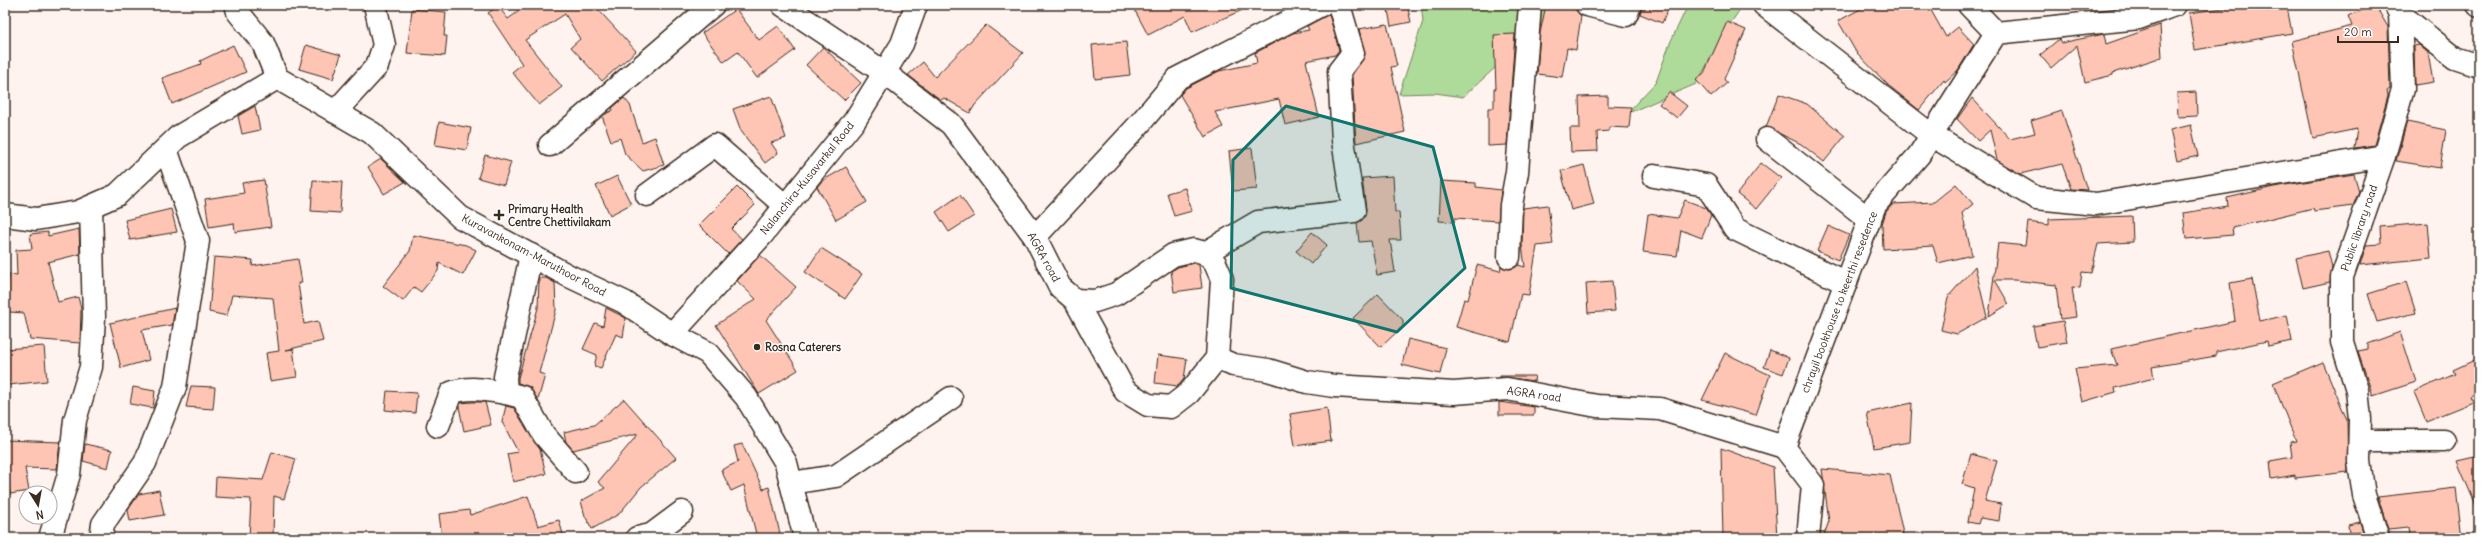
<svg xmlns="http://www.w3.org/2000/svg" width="2484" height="543" font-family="Delius,sans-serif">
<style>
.green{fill:#aedb99;stroke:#74825c}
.building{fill:#fec5b4;stroke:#3b2a1e}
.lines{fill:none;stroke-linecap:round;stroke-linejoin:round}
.street-casing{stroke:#3b2a1e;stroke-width:25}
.secondary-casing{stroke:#3b2a1e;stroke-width:25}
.primary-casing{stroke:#3b2a1e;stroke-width:25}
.street{stroke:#fff;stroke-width:22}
.secondary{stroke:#fff;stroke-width:22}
.primary{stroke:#fff;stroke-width:22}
.marked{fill:#0f766e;fill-opacity:0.2;stroke:#0f766e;stroke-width:3;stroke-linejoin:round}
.poi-dot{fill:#3b2a1e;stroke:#fff;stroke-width:1.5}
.labels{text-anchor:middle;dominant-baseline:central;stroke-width:3;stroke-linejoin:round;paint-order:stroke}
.street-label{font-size:11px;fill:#3b2a1e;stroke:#fff}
.poi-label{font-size:11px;font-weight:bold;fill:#3b2a1e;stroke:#fff;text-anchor:start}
</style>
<rect width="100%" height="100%" fill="#fff3f0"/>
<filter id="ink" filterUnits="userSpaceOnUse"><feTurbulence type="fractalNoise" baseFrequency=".025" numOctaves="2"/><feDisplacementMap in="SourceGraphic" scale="8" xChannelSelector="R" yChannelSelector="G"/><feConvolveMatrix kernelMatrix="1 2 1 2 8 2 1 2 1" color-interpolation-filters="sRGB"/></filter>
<g filter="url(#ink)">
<g class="green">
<polygon points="1421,5 1564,5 1463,97 1435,93 1399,94 1423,21"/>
<polygon points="1688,5 1743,5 1728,27 1696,84 1626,114 1656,82 1670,43"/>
</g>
<g class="building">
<polygon points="513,5 594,5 636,51 602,81 571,47 580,39 565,14 525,40 562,87 539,105 512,72 522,64 488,13 498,6 508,19 518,12"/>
<polygon points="1132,5 1254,5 1192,32 1185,16 1148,35"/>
<polygon points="1387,5 1407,5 1411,22 1391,26"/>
<polygon points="1546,5 1575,9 1581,16 1576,50 1567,48 1562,77 1537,74 1540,33"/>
<polygon points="1642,5 1670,5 1662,23 1640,14"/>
<polygon points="1868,5 1928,5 1946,37 1958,27 1974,44 1958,70 1945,82 1944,80 1919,110 1888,85 1856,52 1838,21"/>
<polygon points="2229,5 2267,5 2268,11 2287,7 2292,33 2195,50 2189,13 2230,7"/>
<polygon points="2375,5 2388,27 2390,88 2387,90 2388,95 2374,145 2354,148 2357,129 2313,138 2292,41 2352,26 2348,16"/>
<polygon points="412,9 446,12 444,36 447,36 445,56 407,53"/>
<polygon points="736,9 759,40 778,26 795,50 757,78 738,52 724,62 702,33"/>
<polygon points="1329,14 1339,50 1335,55 1306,61 1319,117 1285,125 1279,99 1215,112 1223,127 1205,137 1180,95 1186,88 1219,71 1257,63 1255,53 1293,33 1309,30 1307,26"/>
<polygon points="1727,22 1746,30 1724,79 1727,83 1711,97 1696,80 1704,73"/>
<polygon points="1387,24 1397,66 1391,67 1405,132 1356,143 1352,75 1365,55 1359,29"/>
<polygon points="986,25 1023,53 975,105 970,113 944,98 941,100 908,75 923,62 935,77"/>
<polygon points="2160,25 2162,57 2113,73 2113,75 2085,82 2077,45 2051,68 2040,55 2059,39 2061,43 2104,34 2106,44"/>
<polygon points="1515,34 1507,145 1488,146 1488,108 1494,108 1494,88 1496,89 1494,35"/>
<polygon points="1126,42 1130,75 1095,79 1092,45"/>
<polygon points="233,45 246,72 172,104 162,78 201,64 200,61"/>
<polygon points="306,45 341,55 333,79 299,69"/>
<polygon points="2419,45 2428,53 2433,82 2415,85 2414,46"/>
<polygon points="823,47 861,83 844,100 806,65"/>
<polygon points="1669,92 1687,106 1677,118 1659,104"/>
<polygon points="2196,92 2197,116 2178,117 2177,93"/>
<polygon points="1779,94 1807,104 1845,136 1824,162 1801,144 1766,127"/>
<polygon points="771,96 786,138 771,143 778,153 765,163 741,131 733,109"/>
<polygon points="1608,96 1608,106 1631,107 1629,128 1609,127 1609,131 1597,132 1598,151 1571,152 1570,128 1580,128 1579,97"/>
<polygon points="624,98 630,105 642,142 655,137 664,165 643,171 625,154 620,138 611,141 602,116 613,110 612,108"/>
<polygon points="1972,98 2010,139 2035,133 2031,121 2062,111 2087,190 2071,189 2062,164 2020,174 1997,160 1990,130 1978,141 1957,119"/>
<polygon points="255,106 260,130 242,134 238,116"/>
<polygon points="439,122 471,128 467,150 435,145"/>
<polygon points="2407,122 2446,130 2440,168 2396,161"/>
<polygon points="2191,125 2198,156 2177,161 2170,130"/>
<polygon points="1252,148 1257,189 1233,191 1229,151"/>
<polygon points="485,155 511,162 504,185 478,178"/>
<polygon points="381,159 405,182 384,194 368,167"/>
<polygon points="1761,163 1781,178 1756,209 1737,194"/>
<polygon points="1584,165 1594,204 1571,210 1561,171"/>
<polygon points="846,167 867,202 836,220 817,187 822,181"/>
<polygon points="2354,174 2359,191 2353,206 2314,211 2313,208 2232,228 2233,235 2186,239 2183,213 2228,206 2227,198 2279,186"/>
<polygon points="617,176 631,204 610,215 596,186"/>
<polygon points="1393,176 1395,212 1399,212 1401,240 1390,240 1395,272 1377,275 1371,241 1359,242 1357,223 1365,216 1366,209 1362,178"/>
<polygon points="264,180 271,227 235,232 234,223 209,227 205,199 244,193 242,183"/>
<polygon points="313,180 342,182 340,213 311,211"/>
<polygon points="1441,181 1476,183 1476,187 1501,190 1498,221 1455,218 1454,222 1439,221"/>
<polygon points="1956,184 1973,204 1962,213 1972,255 1938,263 1933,246 1883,249 1882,224 1886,212 1893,204 1934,202"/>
<polygon points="737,187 755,205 731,229 742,239 728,254 699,225"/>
<polygon points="1185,188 1192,211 1174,216 1167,193"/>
<polygon points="960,195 974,216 949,232 936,212"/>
<polygon points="1685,200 1706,208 1711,215 1702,238 1681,230 1677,256 1643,252 1648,214 1677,218"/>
<polygon points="1548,205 1553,244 1537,246 1529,295 1521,294 1510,342 1456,327 1464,299 1468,300 1477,265 1500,271 1501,266 1509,269 1518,265 1525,267 1522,245 1523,208"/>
<polygon points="171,209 177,232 130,240 125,220"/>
<polygon points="2132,216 2133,242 2098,244 2091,273 2082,272 2080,288 2072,287 2076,317 2060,319 2056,285 2014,280 1995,280 2009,304 1989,316 1998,243 2025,246 2028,222 2049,225 2049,219"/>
<polygon points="2428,223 2431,258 2360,265 2366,245 2381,244 2380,227"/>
<polygon points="1828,226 1849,235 1838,260 1817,251"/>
<polygon points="79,229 80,254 48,262 58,302 78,297 81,309 80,343 30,339 24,313 9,312 6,302 9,274 17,275 16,250 32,249 30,234 48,232 48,236"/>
<polygon points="1312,232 1327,245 1311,264 1296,251"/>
<polygon points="413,235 466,245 476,250 463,275 439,263 438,271 421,292 414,287 403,301 383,286 410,251"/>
<polygon points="821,248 862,274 845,299 805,272"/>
<polygon points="2328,251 2332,267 2330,282 2303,288 2296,258"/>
<polygon points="760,255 796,287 766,320 798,370 759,394 716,325 756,299 737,281"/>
<polygon points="214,257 253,260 252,266 298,259 302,283 298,283 304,324 318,321 323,341 286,350 293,349 297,377 270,381 266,353 279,351 273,298 232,295 227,316 209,312"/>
<polygon points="1194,263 1199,265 1202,288 1174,292 1171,271 1178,267"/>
<polygon points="1975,266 1987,317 1957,334 1941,330 1948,297"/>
<polygon points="539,278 546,278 555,283 556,310 539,373 545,375 538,400 530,387 518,383 518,378 538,308"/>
<polygon points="2252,279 2260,321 2287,315 2292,341 2268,346 2267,341 2216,352 2216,356 2152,367 2154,378 2115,388 2116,392 2082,402 2075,369 2117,365 2111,349 2235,321 2230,283"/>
<polygon points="1612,281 1615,311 1588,313 1586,283"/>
<polygon points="2406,282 2416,313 2377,322 2368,294"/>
<polygon points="1378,294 1403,320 1403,326 1381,347 1353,318"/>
<polygon points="175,308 172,325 142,330 149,360 121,368 110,323"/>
<polygon points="606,308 626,318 623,337 616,334 601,368 594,366 597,355 583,349 595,323 603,326"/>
<polygon points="2063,321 2067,342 2037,347 2033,326"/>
<polygon points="2400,332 2416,382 2373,396 2358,351 2368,349 2368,344"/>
<polygon points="1408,339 1446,348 1440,374 1402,365"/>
<polygon points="44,346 47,381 8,385 5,349"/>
<polygon points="1770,350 1789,358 1783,374 1764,367"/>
<polygon points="1725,353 1770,375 1756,415 1702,400"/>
<polygon points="1158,355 1187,359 1184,379 1178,386 1155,383"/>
<polygon points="2479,358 2479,392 2470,396 2473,402 2426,421 2414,392 2455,374 2453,370"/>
<polygon points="2323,362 2347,420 2348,472 2295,478 2295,475 2272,479 2270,461 2292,457 2290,442 2296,441 2273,383"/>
<polygon points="1500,376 1535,376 1534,381 1500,377"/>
<polygon points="191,386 215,387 213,409 186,407"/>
<polygon points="133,387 155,391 153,408 130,404"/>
<polygon points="387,391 417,393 415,413 385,410"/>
<polygon points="624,399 676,458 641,487 619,514 592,529 585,516 581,501 605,488 598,482 638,434 573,450 566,442 564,432 594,425"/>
<polygon points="472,402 485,402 491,425 464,431 459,407 460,403"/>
<polygon points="1499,402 1534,407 1534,415 1499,415"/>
<polygon points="1912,403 1910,442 1874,448 1867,413"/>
<polygon points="506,406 514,408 540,449 546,474 513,482 507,454 518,452 502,422"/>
<polygon points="1327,408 1331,441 1295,446 1290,414"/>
<polygon points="5,440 60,442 57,469 25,468 29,491 10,494 5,462"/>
<polygon points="85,444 112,450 108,468 83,461"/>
<polygon points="742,444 763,489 769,487 781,538 757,538 744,485 731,491 721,470 738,462 734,446"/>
<polygon points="1721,448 1773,467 1777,538 1723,538"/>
<polygon points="272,452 296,459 284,499 274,496 273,538 249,538 251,499 215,497 216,477 263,480"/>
<polygon points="1971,454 1997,461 1985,501 2001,504 1999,521 1980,518 1978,524 1968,522 1974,488 1962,484"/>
<polygon points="2479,456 2479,513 2457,461"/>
<polygon points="1822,469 1890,475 1904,538 1823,538 1829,521"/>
<polygon points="2456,488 2462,538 2410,538 2409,527 2388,529 2378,497"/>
<polygon points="159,490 164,515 130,521 128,510 139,494"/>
<polygon points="528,496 538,526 559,520 564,538 442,538 439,514 469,510 470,515"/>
<polygon points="2360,522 2363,532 2349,533 2348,525"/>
</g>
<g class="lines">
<g class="street-casing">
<g id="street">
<polyline points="240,5 237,8 238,12 263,43 277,78"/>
<polyline points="783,5 885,73 951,124 1035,237 1060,287 1075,300 1095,301 1116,294 1173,255 1194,250 1205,253 1215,263 1222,279 1217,358 1189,393 1171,407 1148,405 1125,391 1075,300"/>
<polyline points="1587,5 1626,15 1630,5"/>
<polyline points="1764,5 1931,135 2036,198 2096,204 2384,156"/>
<polyline points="1969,5 1996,33"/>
<polyline points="2396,6 2400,14 2455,58 2479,66"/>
<polyline points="335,112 377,66 384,45 375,5"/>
<polyline points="1767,139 1870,220"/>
<polyline points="550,145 713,5"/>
<polyline points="1654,176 1706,185 1735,229 1846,283"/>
<polyline points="647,195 715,145 784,205"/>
<polyline points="1035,237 1136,128 1178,78 1321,5"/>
<polyline points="1205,253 1258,222 1354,211 1343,140 1339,71 1353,53 1339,5"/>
<polyline points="531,255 505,377 506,393 522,397 544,435 576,472"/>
<polyline points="1509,257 1511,205 1517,172 1530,5"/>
<polyline points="672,334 762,235 855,120 902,44 916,5"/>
<polyline points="1217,358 1233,365 1268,370 1307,382 1334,386 1454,393 1507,389 1597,406 1660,409 1784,447"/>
<path d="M438 426 451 393C469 386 488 390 506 393"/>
<polyline points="2360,441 2444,441"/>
<polyline points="791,483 836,476 951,398"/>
<polyline points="50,538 69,474 75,420 91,367 94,317 91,207"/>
<polyline points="101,538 103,524 145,463 175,387 198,241 166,149"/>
<polyline points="637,538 651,535 682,512"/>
<polyline points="1808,538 1813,485 1784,447 1875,205 1919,155 1996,33 2139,18 2175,5"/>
<polyline points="2378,538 2364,495 2359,462 2360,419 2357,390 2342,342 2342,277 2384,156 2403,89 2400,14"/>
</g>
</g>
<g class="secondary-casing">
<polyline id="secondary" points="5,215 36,219 78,212 117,195 178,137 277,78 372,133 460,217 569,276 624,302 672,334 708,353 746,397 786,463 805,538"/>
</g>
<g class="primary-casing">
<polyline id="primary" points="2478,5 2479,6"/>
</g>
<use href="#street" class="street"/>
<use href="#secondary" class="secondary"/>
<use href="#primary" class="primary"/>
</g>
</g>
<path class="marked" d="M1286 106 1433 147 1465 268 1397 332 1231 288 1233 160Z"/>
<g class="poi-dot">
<path d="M497 209h4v4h4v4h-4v4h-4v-4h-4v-4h4z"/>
<circle cx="757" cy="347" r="4"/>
</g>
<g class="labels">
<g class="street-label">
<text transform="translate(807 178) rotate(-51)">Nalanchira-Kusavarkal Road</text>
<text transform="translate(2359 228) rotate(-71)">Public library road</text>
<text transform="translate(534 255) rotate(28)">Kuravankonam-Maruthoor Road</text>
<text transform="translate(1044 257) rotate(61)">AGRA road</text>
<text transform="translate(1839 302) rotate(-69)">chrayil bookhouse to keerthi resedence</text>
<text transform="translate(1534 394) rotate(8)">AGRA road</text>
</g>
<g class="poi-label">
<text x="508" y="209">Primary Health<tspan x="508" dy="13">Centre Chettivilakam</tspan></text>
<text x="765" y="347">Rosna Caterers</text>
</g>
</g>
<rect width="2484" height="543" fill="none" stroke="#fff" stroke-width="20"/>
<rect x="10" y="10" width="2464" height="523" fill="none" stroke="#3b2a1e" stroke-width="1.5" filter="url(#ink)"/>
<g transform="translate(38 505) rotate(169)"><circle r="19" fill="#ffffff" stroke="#b1aaa5"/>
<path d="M0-3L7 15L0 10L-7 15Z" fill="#3b2a1e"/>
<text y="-6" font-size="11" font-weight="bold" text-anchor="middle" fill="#3b2a1e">N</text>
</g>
<path d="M2338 36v6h60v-6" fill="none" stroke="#3b2a1e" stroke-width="2"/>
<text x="2344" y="36" font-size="12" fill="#3b2a1e" stroke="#ffffff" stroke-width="3" paint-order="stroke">20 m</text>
</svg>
